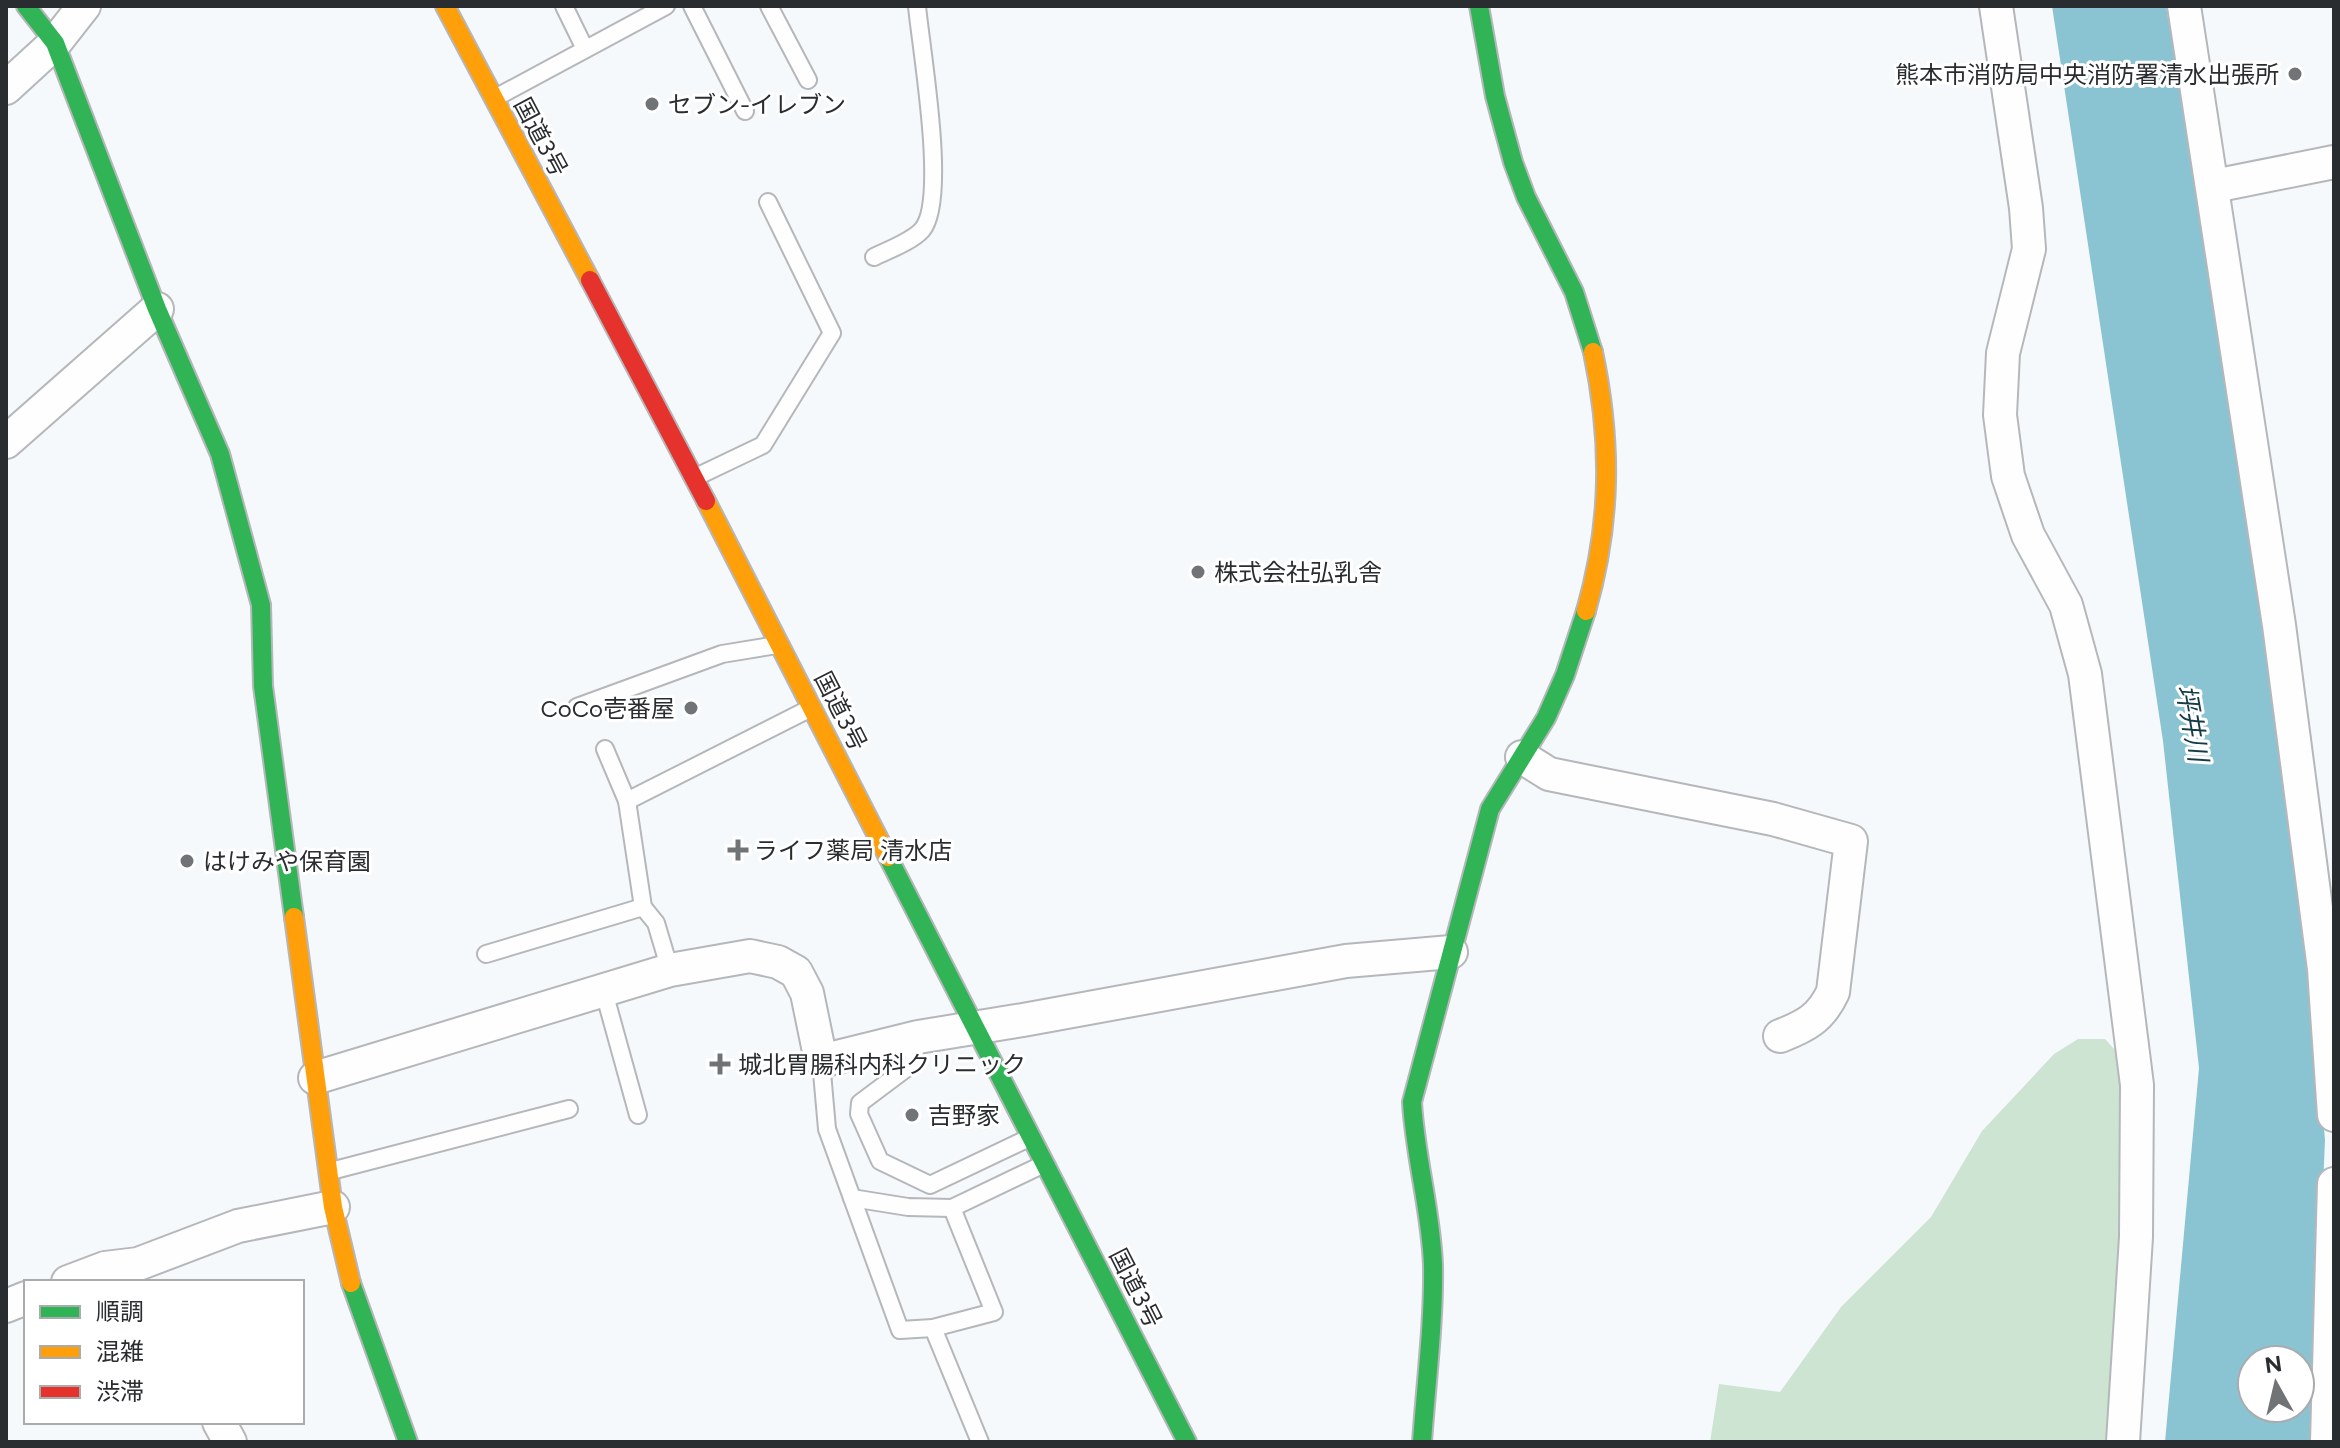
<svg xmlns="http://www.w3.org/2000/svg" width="2340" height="1448" font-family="Figtree,'Noto Sans JP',sans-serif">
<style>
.green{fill:#cde4d3}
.water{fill:#8ac4d3;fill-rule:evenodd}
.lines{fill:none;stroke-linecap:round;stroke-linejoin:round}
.lane-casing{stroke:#b5b7ba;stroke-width:20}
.street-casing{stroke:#b5b7ba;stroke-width:36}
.fast-casing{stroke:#b5b7ba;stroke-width:22}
.slow-casing{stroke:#b5b7ba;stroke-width:22}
.jam-casing{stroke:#b5b7ba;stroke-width:22}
.lane{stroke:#fefeff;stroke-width:16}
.street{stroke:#fefeff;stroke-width:32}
.fast{stroke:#30b455;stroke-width:18}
.slow{stroke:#ff9f0a;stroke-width:18}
.jam{stroke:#e5322d;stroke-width:18}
.poi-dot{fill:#717477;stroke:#fff;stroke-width:3}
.labels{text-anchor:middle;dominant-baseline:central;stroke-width:6;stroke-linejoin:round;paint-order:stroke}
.poi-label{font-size:24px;fill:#2a2d30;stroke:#fff;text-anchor:start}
.street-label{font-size:24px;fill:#2a2d30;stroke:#fff}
.water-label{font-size:26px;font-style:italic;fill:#153c44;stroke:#fff}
</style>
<rect width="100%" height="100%" fill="#f6f9fc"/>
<polygon class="green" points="2078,1039 2105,1039 2117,1052 2122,1098 2113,1442 1710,1442 1719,1384 1780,1392 1841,1307 1931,1217 1982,1131 2054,1054"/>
<path class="water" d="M2052 6H2166L2228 376 2310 968 2325 1140 2312 1442H2165L2199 1068 2163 741ZM2252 1360H2300V1408H2252Z"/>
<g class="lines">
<g class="lane-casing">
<g id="lane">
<polyline points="564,6 585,49"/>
<polyline points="692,6 745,111"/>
<polyline points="769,6 808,80"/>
<polyline points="495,98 666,6"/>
<path d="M874 257C888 250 911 242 922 230 948 200 921 50 917 6"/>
<polyline points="696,477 763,445 832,333 768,202"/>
<polyline points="577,707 722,654 777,645"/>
<polyline points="605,749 627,801 811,708"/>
<polyline points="627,801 643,907 656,923 670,970"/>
<polyline points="486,954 643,907"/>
<polyline points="604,992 638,1115"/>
<polyline points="918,1037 912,1064 860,1103 859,1114 880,1161 930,1185 1031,1137"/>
<polyline points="821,1061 827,1129 900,1330 933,1328 994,1312 952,1208"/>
<polyline points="331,1171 569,1109"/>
<polyline points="852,1198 908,1207 952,1208 1044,1164"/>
<polyline points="933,1328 980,1442"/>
</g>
</g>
<g class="street-casing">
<g id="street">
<polyline points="1996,6 2026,208 2029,249 2003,353 2000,415 2008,476 2028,535 2066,605 2085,674 2137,1085 2136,1237 2123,1442"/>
<polyline points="2184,6 2279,625 2324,969 2334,1115"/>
<polyline points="6,88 55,43 84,6"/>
<polyline points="2214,186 2334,162"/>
<polyline points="6,442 157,309"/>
<path d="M1522 757 1549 774 1773 819 1851 841 1833 992C1821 1018 1806 1026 1780 1036"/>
<polyline points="315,1078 670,970 750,956 778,962 796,972 807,993 821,1061 918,1037 1023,1020 1346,961 1451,952"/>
<polyline points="68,1282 105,1268 138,1264 238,1226 333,1207"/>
<polyline points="6,1306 26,1298"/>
<polyline points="219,1422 230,1442"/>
<polyline points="2327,1442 2334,1184"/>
</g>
</g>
<g class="fast-casing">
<g id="fast">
<polyline points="26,6 55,43 157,309 220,454 261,605 263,686 294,917"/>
<polyline points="1479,6 1495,96 1513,162 1526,197 1574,292 1593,352"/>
<polyline points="888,857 1187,1442"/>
<polyline points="351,1283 408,1442"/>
<path d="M1422 1442C1426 1384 1434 1323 1433 1265 1431 1210 1415 1157 1412 1102L1490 809 1546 718 1565 675 1586 611"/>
</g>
</g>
<g class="slow-casing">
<g id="slow">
<polyline points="445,6 590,280"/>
<polyline points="706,501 888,857"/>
<path d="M1586 611C1611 524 1612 442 1593 352"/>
<polyline points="294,917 333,1207 351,1283"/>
</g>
</g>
<g class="jam-casing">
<polyline id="jam" points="590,280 706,501"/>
</g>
<use href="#lane" class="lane"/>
<use href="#street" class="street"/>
<use href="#fast" class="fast"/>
<use href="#slow" class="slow"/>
<use href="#jam" class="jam"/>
</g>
<g class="poi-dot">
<circle cx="2295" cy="74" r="8"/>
<circle cx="652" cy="104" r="8"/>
<circle cx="1198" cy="572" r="8"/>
<circle cx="691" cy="708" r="8"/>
<path d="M734 838h8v8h8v8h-8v8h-8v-8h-8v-8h8z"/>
<circle cx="187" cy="861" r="8"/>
<path d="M716 1052h8v8h8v8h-8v8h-8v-8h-8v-8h8z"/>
<circle cx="912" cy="1115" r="8"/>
</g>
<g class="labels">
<g class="poi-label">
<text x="2279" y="74" text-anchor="end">熊本市消防局中央消防署清水出張所</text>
<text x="668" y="104">セブン-イレブン</text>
<text x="1214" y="572">株式会社弘乳舎</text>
<text x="675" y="708" text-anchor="end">CoCo壱番屋</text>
<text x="754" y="850">ライフ薬局 清水店</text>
<text x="203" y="861">はけみや保育園</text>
<text x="738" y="1064">城北胃腸科内科クリニック</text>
<text x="928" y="1115">吉野家</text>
</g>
<g class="street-label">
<text transform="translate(541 137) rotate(62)">国道3号</text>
<text transform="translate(841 711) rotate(63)">国道3号</text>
<text transform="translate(1136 1288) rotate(63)">国道3号</text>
</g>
<g class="water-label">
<text transform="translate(2192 723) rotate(80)">坪井川</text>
</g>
</g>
<rect width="2340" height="1448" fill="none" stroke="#2a2d30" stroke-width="16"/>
<rect x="24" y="1280" width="280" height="144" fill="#ffffff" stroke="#aaabac" stroke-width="2"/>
<rect x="40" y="1306" width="40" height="12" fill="#30b455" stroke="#aaabac" stroke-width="2"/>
<text x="96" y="1320" font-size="24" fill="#2a2d30">順調</text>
<rect x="40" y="1346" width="40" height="12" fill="#ff9f0a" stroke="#aaabac" stroke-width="2"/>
<text x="96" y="1360" font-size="24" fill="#2a2d30">混雑</text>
<rect x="40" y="1386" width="40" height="12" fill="#e5322d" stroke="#aaabac" stroke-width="2"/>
<text x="96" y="1400" font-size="24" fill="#2a2d30">渋滞</text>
<g transform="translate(2276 1384) rotate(352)"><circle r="38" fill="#ffffff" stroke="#aaabac" stroke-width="2"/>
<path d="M0-6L14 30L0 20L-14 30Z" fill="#717477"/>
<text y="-12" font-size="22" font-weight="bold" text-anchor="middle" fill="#2a2d30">N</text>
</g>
</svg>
